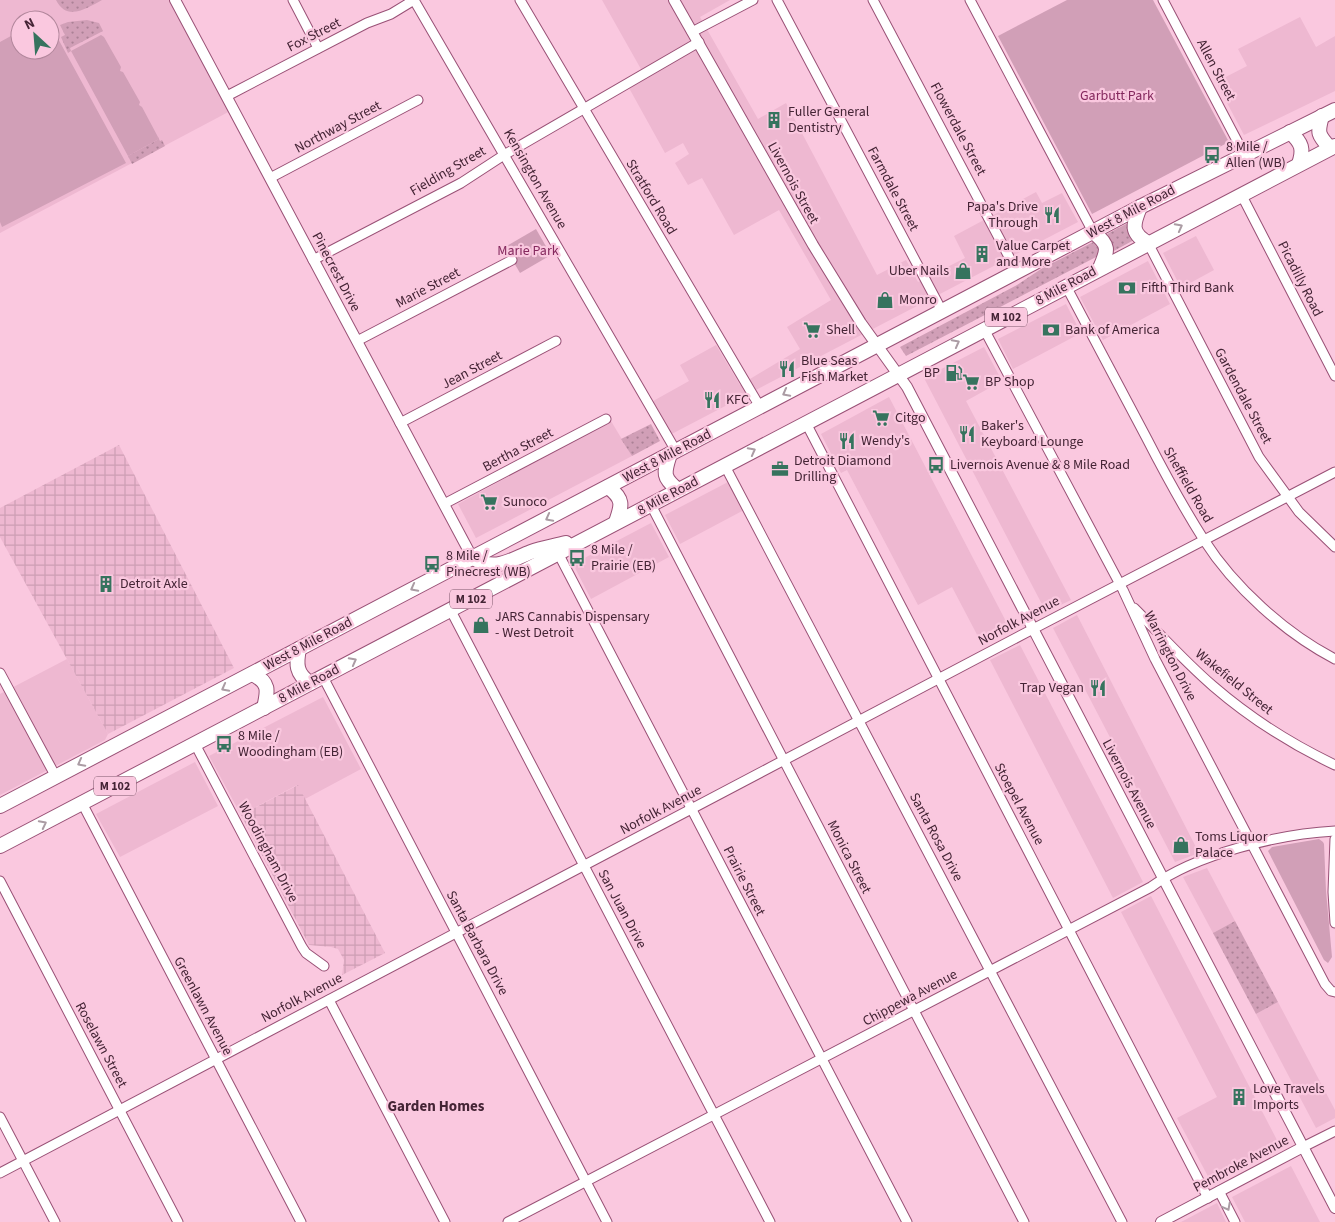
<svg xmlns="http://www.w3.org/2000/svg" width="1335" height="1222" font-family="'Source Sans 3',sans-serif">
<style>
.built{fill:#eeb8d1;fill-rule:evenodd}
.industrial{fill:url(#industrial-grid)}
.grass{fill:url(#grass-dots)}
.park{fill:#d19fb7}
.lines{fill:none;stroke-linecap:round;stroke-linejoin:round}
.minor-casing{stroke:#995176;stroke-width:11}
.tertiary-casing{stroke:#995176;stroke-width:12}
.trunk-casing{stroke:#995176;stroke-width:16}
.minor{stroke:#fff;stroke-width:9}
.tertiary{stroke:#fff;stroke-width:10}
.trunk{stroke:#fff;stroke-width:14}
.oneway{stroke:#ab9ca4}
.labels{text-anchor:middle;dominant-baseline:central;stroke-width:4.5;stroke-linejoin:round;paint-order:stroke}
.shield{fill:#fac8df;stroke:#7b5568;stroke-width:1}
.shield-label{font-size:12px;font-weight:bold;fill:#442435}
.street-label{font-size:14px;fill:#442435;stroke:#fac8df}
.park-label{font-size:14px;fill:#84285d;stroke:#fac8df}
.poi-label{font-size:14px;fill:#442435;stroke:#fac8df;text-anchor:start}
.neighbourhood-label{font-size:15px;font-weight:bold;fill:#442435;stroke:#fac8df}
</style>
<defs>
<pattern id="industrial-grid" width="8" height="8" patternUnits="userSpaceOnUse" patternTransform="scale(1.25)"><rect width="8" height="8" fill="#eeb8d1"/><path d="M0 4h8M4 0v8" fill="none" stroke="#cd9eb4"/></pattern>
<pattern id="grass-dots" width="8" height="8" patternUnits="userSpaceOnUse" patternTransform="scale(1.25)"><rect width="8" height="8" fill="#d19fb7"/><path d="M2 2h.1M6 6h.1" fill="none" stroke="#ab8196" stroke-width="1.8" stroke-linecap="round"/></pattern>
</defs>
<rect width="100%" height="100%" fill="#fac8df"/>
<g class="built">
<path d="M0 0H176L234 109 0 233ZM20 20H50V50H20Z"/>
<polygon points="602,0 730,0 700,17 758,119 786,103 877,275 906,260 918,282 965,258 954,236 1036,192 1042,203 1062,193 1078,222 664,438 646,405 689,381 680,365 716,345 740,385 800,349 787,327 831,300 779,210 734,235 702,178 688,185 675,163 689,154 683,143 665,153 629,88 646,78"/>
<polygon points="1300,17 1316,47 1335,36 1335,91 1244,135 1216,82 1247,66 1238,49"/>
<polygon points="1196,236 1214,270 1181,288 1163,253"/>
<polygon points="1148,261 1170,304 1103,340 1080,297"/>
<polygon points="1066,304 1081,333 1013,369 998,339"/>
<polygon points="984,347 1002,381 966,401 1071,600 1046,612 924,378"/>
<polygon points="889,397 1011,631 983,646 952,587 918,605 847,470 841,473 821,434"/>
<polygon points="611,421 632,456 476,538 458,504"/>
<polygon points="728,482 744,510 680,544 665,515"/>
<polygon points="651,523 669,557 591,599 573,564"/>
<polygon points="1077,615 1199,853 1175,862 1053,628"/>
<polygon points="1020,645 1143,882 1113,898 990,660"/>
<polygon points="67,659 108,734 105,740 0,795 0,694"/>
<polygon points="323,697 361,769 305,799 297,785 241,815 209,756"/>
<polygon points="195,762 218,806 120,857 96,814"/>
<polygon points="1207,868 1235,921 1213,933 1183,877"/>
<polygon points="1151,896 1280,1146 1211,1182 1177,1118 1217,1097 1121,912"/>
<polygon points="1278,1002 1335,1110 1335,1118 1316,1128 1256,1014"/>
<polygon points="1291,1166 1320,1222 1245,1222 1232,1197"/>
<polygon points="1217,1203 1226,1222 1181,1222"/>
</g>
<g class="industrial">
<polygon points="119,445 234,668 108,734 0,537 0,508"/>
<polygon points="298,785 385,953 342,975 344,960 338,949 331,947 309,945 241,815"/>
</g>
<g class="grass">
<path d="M56 0H102C87 8 67 22 56 0Z"/>
<polygon points="87,20 99,23 103,31 70,48 71,51 68,53 61,37 65,35 60,25 68,22"/>
<polygon points="158,137 160,141 162,140 165,146 132,164 128,156 157,140"/>
<polygon points="1128,223 1134,240 1112,252 1111,241 1107,234"/>
<polygon points="1095,241 1100,245 1098,255 1096,257 906,356 900,347 1017,285 1041,269"/>
<polygon points="651,424 660,441 632,456 621,439"/>
<polygon points="1235,921 1278,1002 1256,1014 1213,933"/>
</g>
<g class="park">
<polygon points="1067,0 1153,0 1229,142 1092,214 998,36"/>
<polygon points="50,24 126,163 2,227 0,222 0,42 20,31 20,50 50,50"/>
<polygon points="101,35 104,37 121,67 120,71 123,72 140,102 139,105 142,107 158,137 157,140 128,156 71,51"/>
<polygon points="536,229 551,255 520,273 505,247"/>
<polygon points="1319,839 1323,842 1324,844 1326,891 1332,957 1328,963 1324,960 1268,851 1272,847"/>
</g>
<g class="lines">
<g class="minor-casing">
<g id="minor">
<polyline points="293,0 318,48"/>
<polyline points="414,0 676,451"/>
<polyline points="520,0 760,407"/>
<polyline points="777,0 942,311"/>
<polyline points="873,0 1017,272"/>
<polyline points="970,0 1093,232"/>
<polyline points="1163,0 1244,154"/>
<polyline points="692,32 753,0"/>
<polyline points="227,96 367,23 391,14 414,0"/>
<polyline points="270,178 418,100"/>
<polyline points="1241,194 1335,376"/>
<polyline points="1148,243 1259,457 1299,512 1335,547"/>
<polyline points="313,260 461,183 504,155 699,42"/>
<path d="M1066 286C1093 336 1119 387 1146 437 1164 472 1183 507 1204 540 1234 587 1285 633 1335 659"/>
<polyline points="984,329 1123,590 1155,659 1325,984 1331,991 1335,992"/>
<polyline points="357,341 512,260"/>
<polyline points="400,423 556,341"/>
<polyline points="806,423 1208,1198"/>
<polyline points="725,466 1122,1222"/>
<polyline points="444,504 606,419"/>
<polyline points="651,505 1024,1222"/>
<polyline points="558,553 907,1222"/>
<path d="M1134 608C1160 634 1185 662 1213 686 1250 718 1291 744 1335 765"/>
<polyline points="450,609 770,1222"/>
<polyline points="0,673 56,777"/>
<polyline points="323,677 607,1222"/>
<polyline points="195,744 302,947 306,953 324,966"/>
<polyline points="82,803 301,1222"/>
<polyline points="1335,839 1333,892 1335,923"/>
<polyline points="0,881 178,1222"/>
<polyline points="329,1000 445,1222"/>
<polyline points="0,1117 55,1222"/>
<polyline points="1303,1147 1335,1131"/>
<polyline points="0,1173 1033,629 1335,472"/>
<polyline points="1219,1191 1235,1222"/>
<path d="M508 1222 1151 887C1196 854 1279 834 1335 831"/>
</g>
</g>
<g class="tertiary-casing">
<g id="tertiary">
<polyline points="175,0 472,557"/>
<polyline points="674,0 813,245 861,323 907,387 1335,1208"/>
<polyline points="1161,1222 1303,1147"/>
</g>
</g>
<g class="trunk-casing">
<g id="trunk">
<path d="M1322 116C1317 133 1318 135 1330 148"/>
<path d="M1290 132C1302 143 1304 149 1299 164"/>
<path d="M1140 207C1133 224 1130 233 1148 243"/>
<path d="M1093 232C1110 245 1108 250 1100 268"/>
<path d="M670 454C664 473 662 477 678 490"/>
<path d="M608 487C624 499 622 505 616 522"/>
<path d="M472 557C495 573 510 560 531 552 542 548 555 546 566 543"/>
<path d="M299 649C296 664 296 674 310 683"/>
<path d="M252 674C270 682 268 691 264 708"/>
<polyline points="0,806 1140,207 1335,110"/>
<polyline points="0,846 1335,146"/>
</g>
</g>
<use href="#minor" class="minor"/>
<use href="#tertiary" class="tertiary"/>
<use href="#trunk" class="trunk"/>
</g>
<defs><path id="oneway-chevron" d="M-2-3.5L2.5 0L-2 3.5" fill="none" stroke-width="1.6" stroke-linecap="round" stroke-linejoin="round" transform="scale(1.25)"/></defs>
<g class="oneway">
<use href="#oneway-chevron" transform="translate(1179 227) rotate(-28)"/>
<use href="#oneway-chevron" transform="translate(956 343) rotate(-28)"/>
<use href="#oneway-chevron" transform="translate(786 393) rotate(152)"/>
<use href="#oneway-chevron" transform="translate(752 451) rotate(-28)"/>
<use href="#oneway-chevron" transform="translate(549 518) rotate(152)"/>
<use href="#oneway-chevron" transform="translate(414 588) rotate(152)"/>
<use href="#oneway-chevron" transform="translate(353 661) rotate(-28)"/>
<use href="#oneway-chevron" transform="translate(225 688) rotate(152)"/>
<use href="#oneway-chevron" transform="translate(81 763) rotate(152)"/>
<use href="#oneway-chevron" transform="translate(43 824) rotate(-27)"/>
<use href="#oneway-chevron" transform="translate(1227 1207) rotate(62)"/>
</g>
<defs>
<g id="building-bare" transform="scale(1.35)"><path d="M-4-6H4V6H1V3H-1V6H-4ZM-2.5-4.3h1.7v1.8h-1.7ZM.8-4.3h1.7v1.8H.8ZM-2.5-1h1.7V.8h-1.7ZM.8-1h1.7V.8H.8Z" fill="#36735e" stroke="#fac8df" stroke-width="2.5" paint-order="stroke"/></g>
<g id="bus-bare" transform="scale(1.35)"><path d="M-5-6H5V4H4V6H2V4H-2V6H-4V4H-5ZM-3.5-4V0h7V-4ZM-3.5 1.2v1.5H-2V1.2ZM2 1.2v1.5H3.5V1.2Z" fill="#36735e" stroke="#fac8df" stroke-width="2.5" paint-order="stroke"/></g>
<g id="restaurant-bare" transform="scale(1.35)"><path d="M-5-6h1v4h1v-4h1v4h1v-4h1v5L-1.5 .5V6h-2V.5L-5-1ZM5-6V6H3V1.5H1.5Q1.5-4 5-6Z" fill="#36735e" stroke="#fac8df" stroke-width="2.5" paint-order="stroke"/></g>
<g id="shop-bare" transform="scale(1.35)"><path d="M-5-2.5h2.3a2.7 3.5 0 0 1 5.4 0H5L5.5 6h-11ZM-1.5-2.5h3a1.5 2.3 0 0 0-3 0Z" fill="#36735e" stroke="#fac8df" stroke-width="2.5" paint-order="stroke"/></g>
<g id="bank-bare" transform="scale(1.35)"><path d="M-6-4H6V4H-6ZM0-2.3a2.3 2.3 0 1 0 0 4.6a2.3 2.3 0 1 0 0-4.6Z" fill="#36735e" stroke="#fac8df" stroke-width="2.5" paint-order="stroke"/></g>
<g id="supermarket-bare" transform="scale(1.35)"><path d="M-6-5.5h2.5l.6 2H6L4.5 2H-2.5L-4.4-4H-6ZM-1.5 3.2a1.3 1.3 0 1 0 .1 0ZM3 3.2a1.3 1.3 0 1 0 .1 0Z" fill="#36735e" stroke="#fac8df" stroke-width="2.5" paint-order="stroke"/></g>
<g id="fuel-bare" transform="scale(1.35)"><path d="M-5.5-6h7V0h2V4h1.3V-2.5L3-4.5l.8-.8L6-3V5H2.5V1h-1V6h-7ZM-4.2-4.7v3.2H.2V-4.7Z" fill="#36735e" stroke="#fac8df" stroke-width="2.5" paint-order="stroke"/></g>
<g id="office-bare" transform="scale(1.35)"><path d="M-6-3h4V-5.5h4V-3h4V5H-6ZM-1-4.5V-3h2v-1.5ZM-6 0V1H6V0Z" fill="#36735e" stroke="#fac8df" stroke-width="2.5" paint-order="stroke"/></g>
</defs>
<g fill-rule="evenodd">
<use href="#building-bare" x="774" y="120"/>
<use href="#bus-bare" x="1212" y="155"/>
<use href="#restaurant-bare" x="1052" y="215"/>
<use href="#building-bare" x="982" y="254"/>
<use href="#shop-bare" x="963" y="271"/>
<use href="#bank-bare" x="1127" y="288"/>
<use href="#shop-bare" x="885" y="300"/>
<use href="#supermarket-bare" x="812" y="330"/>
<use href="#bank-bare" x="1051" y="330"/>
<use href="#restaurant-bare" x="787" y="369"/>
<use href="#fuel-bare" x="954" y="373"/>
<use href="#supermarket-bare" x="971" y="382"/>
<use href="#restaurant-bare" x="712" y="400"/>
<use href="#supermarket-bare" x="881" y="418"/>
<use href="#restaurant-bare" x="967" y="434"/>
<use href="#restaurant-bare" x="847" y="441"/>
<use href="#bus-bare" x="936" y="465"/>
<use href="#office-bare" x="780" y="469"/>
<use href="#supermarket-bare" x="489" y="502"/>
<use href="#bus-bare" x="577" y="558"/>
<use href="#bus-bare" x="432" y="564"/>
<use href="#building-bare" x="106" y="584"/>
<use href="#shop-bare" x="481" y="625"/>
<use href="#restaurant-bare" x="1098" y="688"/>
<use href="#bus-bare" x="224" y="744"/>
<use href="#shop-bare" x="1181" y="845"/>
<use href="#building-bare" x="1239" y="1097"/>
</g>
<g class="labels">
<g class="shield">
<rect x="985" y="307.5" width="42" height="19" rx="4"/>
<rect x="450" y="589.5" width="42" height="19" rx="4"/>
<rect x="94" y="776.5" width="42" height="19" rx="4"/>
</g>
<g class="shield-label">
<text x="1006" y="317">M 102</text>
<text x="471" y="599">M 102</text>
<text x="115" y="786">M 102</text>
</g>
<g class="street-label">
<text transform="translate(314 35) rotate(-27)">Fox Street</text>
<text transform="translate(1216 70) rotate(62)">Allen Street</text>
<text transform="translate(338 127) rotate(-28)">Northway Street</text>
<text transform="translate(958 129) rotate(62)">Flowerdale Street</text>
<text transform="translate(448 171) rotate(-30)">Fielding Street</text>
<text transform="translate(535 179) rotate(60)">Kensington Avenue</text>
<text transform="translate(793 183) rotate(61)">Livernois Street</text>
<text transform="translate(893 189) rotate(62)">Farmdale Street</text>
<text transform="translate(651 197) rotate(59)">Stratford Road</text>
<text transform="translate(1131 212) rotate(-28)">West 8 Mile Road</text>
<text transform="translate(336 272) rotate(62)">Pinecrest Drive</text>
<text transform="translate(1300 279) rotate(63)">Picadilly Road</text>
<text transform="translate(1066 286) rotate(-28)">8 Mile Road</text>
<text transform="translate(428 288) rotate(-28)">Marie Street</text>
<text transform="translate(472 370) rotate(-28)">Jean Street</text>
<text transform="translate(1243 396) rotate(62)">Gardendale Street</text>
<text transform="translate(518 450) rotate(-28)">Bertha Street</text>
<text transform="translate(667 456) rotate(-28)">West 8 Mile Road</text>
<text transform="translate(1188 485) rotate(60)">Sheffield Road</text>
<text transform="translate(668 496) rotate(-28)">8 Mile Road</text>
<text transform="translate(1019 621) rotate(-28)">Norfolk Avenue</text>
<text transform="translate(308 644) rotate(-28)">West 8 Mile Road</text>
<text transform="translate(1170 656) rotate(63)">Warrington Drive</text>
<text transform="translate(1234 682) rotate(39)">Wakefield Street</text>
<text transform="translate(309 684) rotate(-28)">8 Mile Road</text>
<text transform="translate(1129 784) rotate(62)">Livernois Avenue</text>
<text transform="translate(1019 804) rotate(62)">Stoepel Avenue</text>
<text transform="translate(661 810) rotate(-28)">Norfolk Avenue</text>
<text transform="translate(936 837) rotate(62)">Santa Rosa Drive</text>
<text transform="translate(268 852) rotate(62)">Woodingham Drive</text>
<text transform="translate(849 857) rotate(63)">Monica Street</text>
<text transform="translate(744 881) rotate(63)">Prairie Street</text>
<text transform="translate(622 909) rotate(62)">San Juan Drive</text>
<text transform="translate(477 943) rotate(62)">Santa Barbara Drive</text>
<text transform="translate(302 998) rotate(-28)">Norfolk Avenue</text>
<text transform="translate(910 998) rotate(-28)">Chippewa Avenue</text>
<text transform="translate(203 1006) rotate(62)">Greenlawn Avenue</text>
<text transform="translate(101 1045) rotate(62)">Roselawn Street</text>
<text transform="translate(1241 1164) rotate(-28)">Pembroke Avenue</text>
</g>
<g class="park-label">
<text x="1117" y="96">Garbutt Park</text>
<text x="528" y="251">Marie Park</text>
</g>
<g class="poi-label">
<text x="788" y="112">Fuller General<tspan x="788" dy="16">Dentistry</tspan></text>
<text x="1226" y="147">8 Mile /<tspan x="1226" dy="16">Allen (WB)</tspan></text>
<text x="1038" y="207" text-anchor="end">Papa's Drive<tspan x="1038" dy="16">Through</tspan></text>
<text x="996" y="246">Value Carpet<tspan x="996" dy="16">and More</tspan></text>
<text x="949" y="271" text-anchor="end">Uber Nails</text>
<text x="1141" y="288">Fifth Third Bank</text>
<text x="899" y="300">Monro</text>
<text x="826" y="330">Shell</text>
<text x="1065" y="330">Bank of America</text>
<text x="801" y="361">Blue Seas<tspan x="801" dy="16">Fish Market</tspan></text>
<text x="940" y="373" text-anchor="end">BP</text>
<text x="985" y="382">BP Shop</text>
<text x="726" y="400">KFC</text>
<text x="895" y="418">Citgo</text>
<text x="981" y="426">Baker's<tspan x="981" dy="16">Keyboard Lounge</tspan></text>
<text x="861" y="441">Wendy's</text>
<text x="794" y="461">Detroit Diamond<tspan x="794" dy="16">Drilling</tspan></text>
<text x="950" y="465">Livernois Avenue &amp; 8 Mile Road</text>
<text x="503" y="502">Sunoco</text>
<text x="591" y="550">8 Mile /<tspan x="591" dy="16">Prairie (EB)</tspan></text>
<text x="446" y="556">8 Mile /<tspan x="446" dy="16">Pinecrest (WB)</tspan></text>
<text x="120" y="584">Detroit Axle</text>
<text x="495" y="617">JARS Cannabis Dispensary<tspan x="495" dy="16">- West Detroit</tspan></text>
<text x="1084" y="688" text-anchor="end">Trap Vegan</text>
<text x="238" y="736">8 Mile /<tspan x="238" dy="16">Woodingham (EB)</tspan></text>
<text x="1195" y="837">Toms Liquor<tspan x="1195" dy="16">Palace</tspan></text>
<text x="1253" y="1089">Love Travels<tspan x="1253" dy="16">Imports</tspan></text>
</g>
<g class="neighbourhood-label">
<text x="436" y="1106">Garden Homes</text>
</g>
</g>
<g transform="translate(35 35) rotate(334)"><circle r="24" fill="#fac8df" stroke="#b1869b"/>
<path d="M0-4L9 19L0 12L-9 19Z" fill="#36735e"/>
<text y="-8" font-size="14" font-weight="bold" text-anchor="middle" fill="#442435">N</text>
</g>
</svg>
